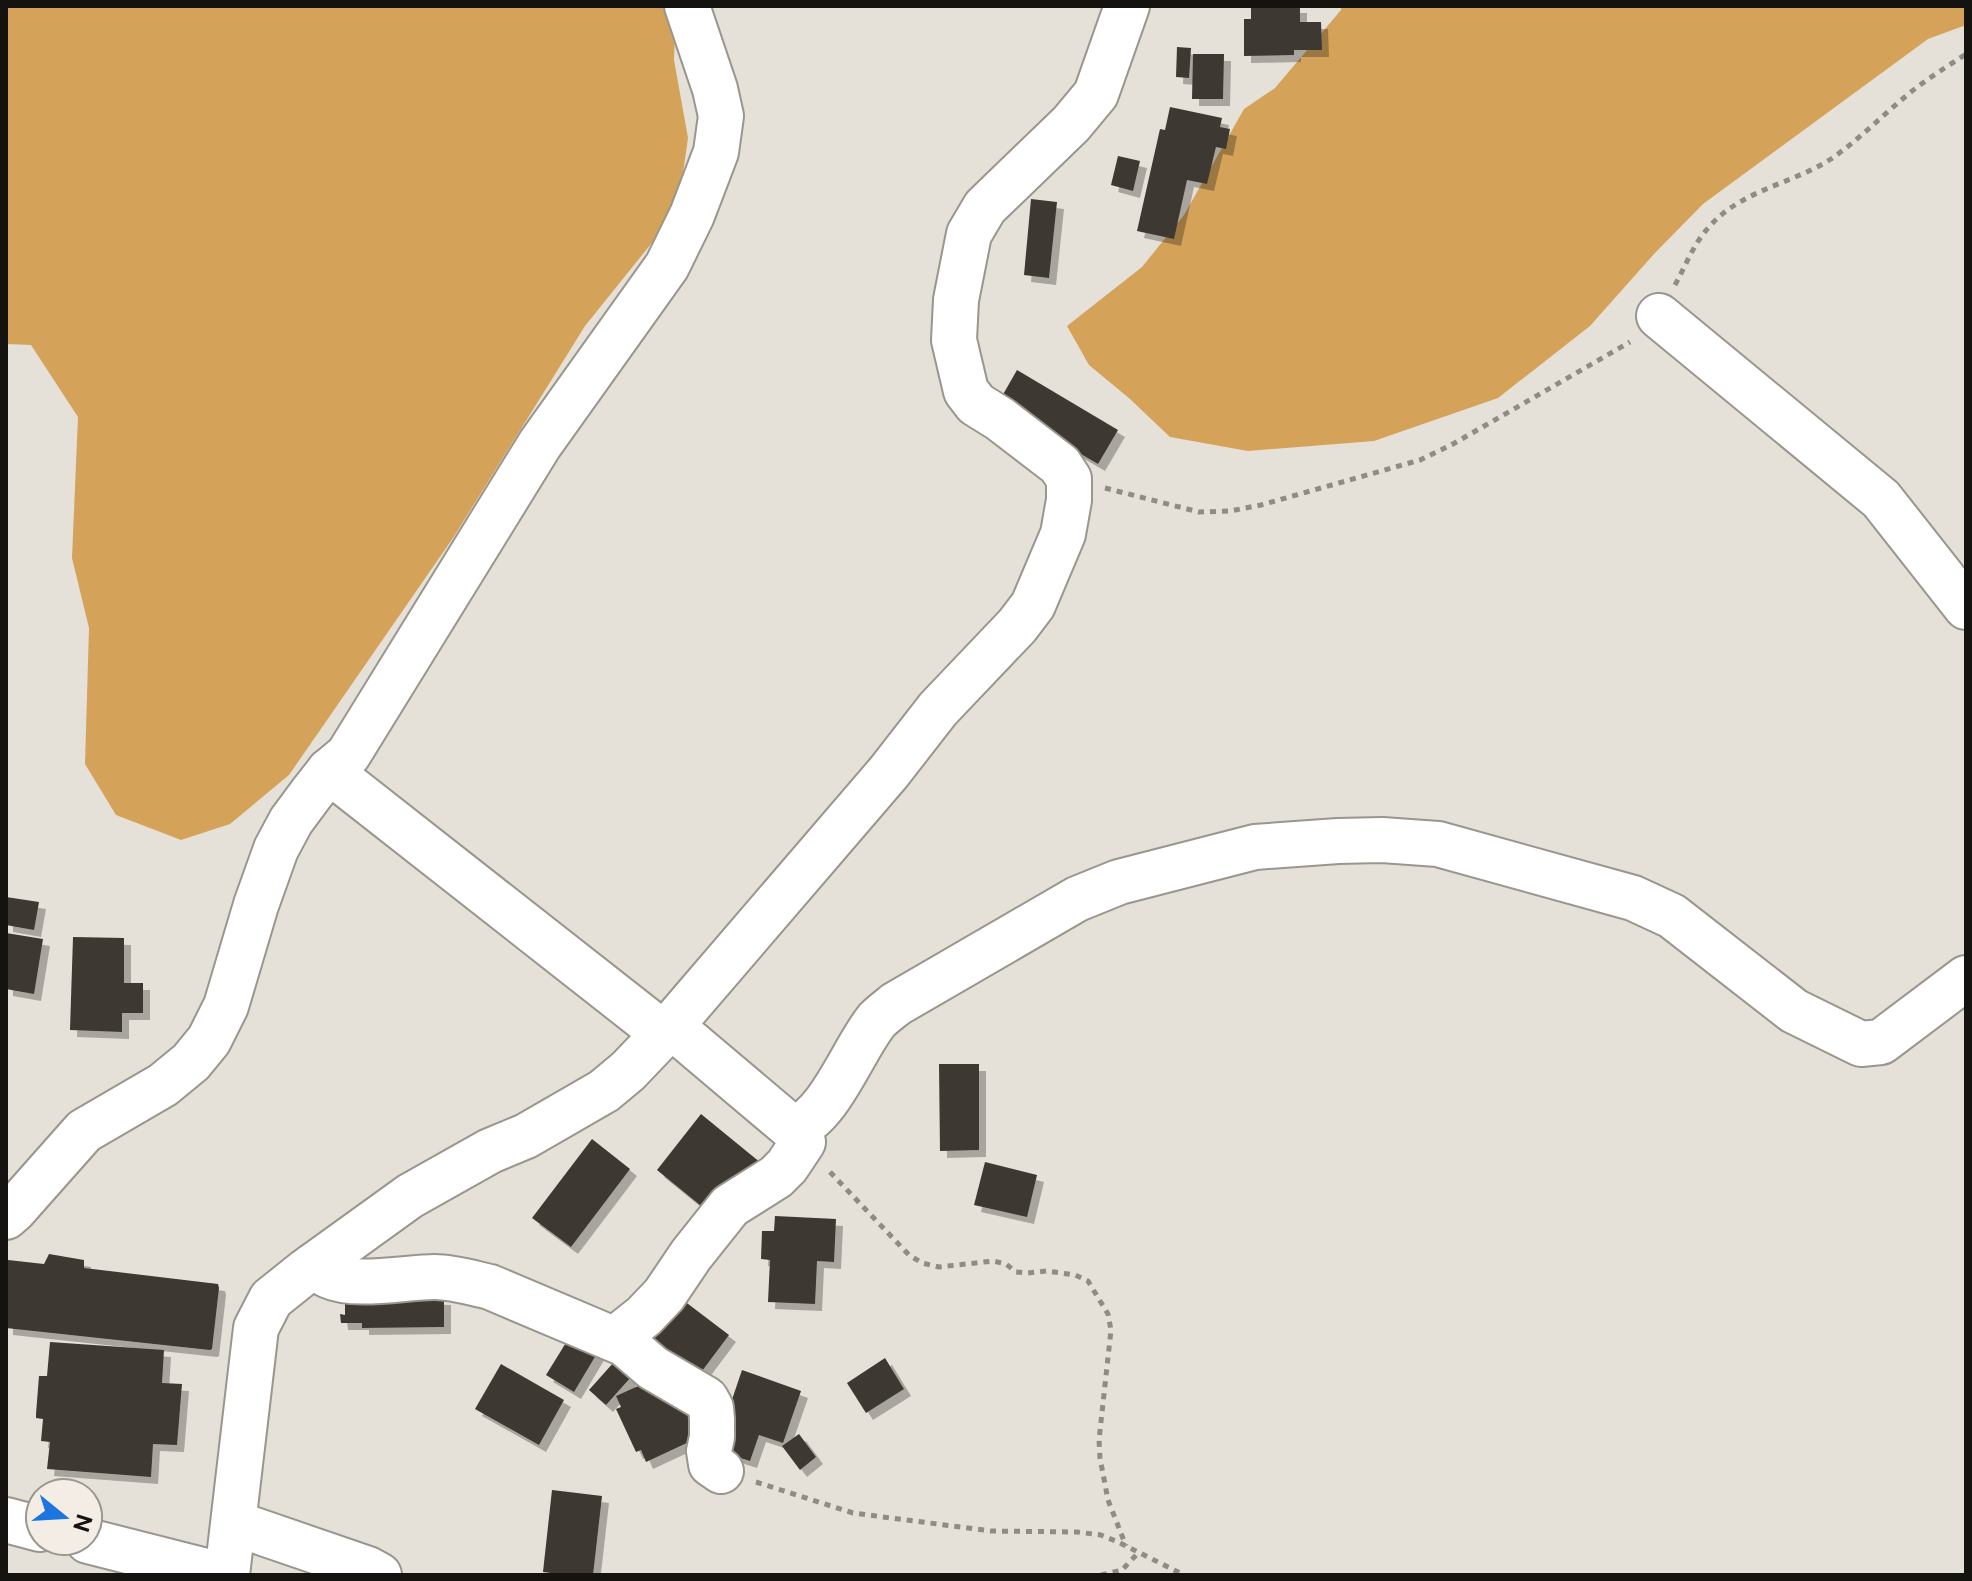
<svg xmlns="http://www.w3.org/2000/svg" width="1972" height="1581" font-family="'Public Sans',sans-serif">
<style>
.forest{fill:#d4a359}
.building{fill:#3c3832;filter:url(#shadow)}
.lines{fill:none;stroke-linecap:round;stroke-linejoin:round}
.minor-casing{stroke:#9a958d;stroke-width:48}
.path{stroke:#8f8b85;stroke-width:5;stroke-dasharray:6 6;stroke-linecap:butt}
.minor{stroke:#fff;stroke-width:44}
</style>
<defs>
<filter id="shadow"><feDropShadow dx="7" dy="7" stdDeviation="0" flood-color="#0004"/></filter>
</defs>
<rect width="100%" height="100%" fill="#e5e0d8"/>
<g class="forest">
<polygon points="6,6 676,6 674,60 688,138 682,180 667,224 585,326 453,538 289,775 230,824 181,840 116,815 85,764 89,628 72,558 78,417 31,345 6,344"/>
<polygon points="1341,6 1966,6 1966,25 1928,39 1703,204 1654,254 1590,326 1498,398 1374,441 1248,451 1170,437 1130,399 1089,365 1067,326 1142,267 1184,215 1244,109 1275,88 1341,10"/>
</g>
<g class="building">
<polygon points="1251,6 1300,6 1300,22 1321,22 1322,50 1294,50 1294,55 1244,56 1244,19 1251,19"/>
<polygon points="1177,47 1191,48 1189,78 1176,77"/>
<polygon points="1193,54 1224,54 1223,99 1192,99"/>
<polygon points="1170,107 1222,118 1220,127 1230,129 1226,149 1216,147 1207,184 1187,180 1174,239 1137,231 1160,129 1165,130"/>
<polygon points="1118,156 1140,161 1133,191 1111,185"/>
<polygon points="1031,199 1057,202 1049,278 1024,275"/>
<polygon points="1017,370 1118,430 1098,464 997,405"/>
<polygon points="6,897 39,902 34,930 6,925"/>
<polygon points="6,933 43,939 34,994 6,989"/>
<polygon points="73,937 124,938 124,983 143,983 143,1013 122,1013 122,1032 70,1030"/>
<polygon points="939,1064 979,1064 979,1150 940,1151"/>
<polygon points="701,1114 767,1168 711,1214 657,1170"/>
<polygon points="592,1139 630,1169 571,1247 532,1218"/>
<polygon points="985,1162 1037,1175 1027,1217 974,1205"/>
<polygon points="775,1216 836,1219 834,1262 817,1261 815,1304 768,1302 770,1260 761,1259 762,1231 774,1231"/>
<polygon points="49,1254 84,1260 84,1268 218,1284 219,1288 212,1349 210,1350 6,1328 6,1262 8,1260 44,1264"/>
<polygon points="675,1294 729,1335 693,1383 639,1341"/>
<polygon points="345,1295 444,1298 444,1327 362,1328 362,1323 341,1323 340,1314 345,1315"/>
<polygon points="572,1333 599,1350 574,1392 546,1375"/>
<polygon points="50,1342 164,1350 162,1383 182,1384 177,1445 153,1444 151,1477 47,1469 50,1442 41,1441 43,1419 36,1418 36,1414 39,1376 47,1376"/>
<polygon points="885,1358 904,1389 866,1413 847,1383"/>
<polygon points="614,1362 631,1377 606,1405 589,1390"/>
<polygon points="501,1364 564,1400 539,1445 475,1409"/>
<polygon points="742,1370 801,1391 783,1443 759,1435 750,1461 715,1450"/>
<polygon points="647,1382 661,1388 667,1402 685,1393 704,1435 646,1462 641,1450 636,1452 616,1409 621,1407 616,1396"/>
<polygon points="799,1434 816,1457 800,1470 782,1446"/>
<polygon points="552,1490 602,1496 593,1575 567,1575 543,1572"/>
</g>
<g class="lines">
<g class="minor-casing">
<g id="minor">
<polyline points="1659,316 1881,499 1966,607"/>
<polyline points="329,771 664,1034"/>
<path d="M671 1026 793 1129C830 1117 853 1049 877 1020 883 1014 890 1009 896 1004L1077 899 1119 882 1255 847 1338 841 1382 840 1438 844 1633 898 1672 916 1794 1011 1861 1044 1881 1042 1966 978"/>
<polyline points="6,1217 14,1210 84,1131 163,1085 191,1062 209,1040 226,1006 256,905 276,849 291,821 311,794 329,771 348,755 540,444 667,266 692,215 716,152 721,116 715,89 687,6"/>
<path d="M313 1266C318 1269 324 1274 329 1276 355 1288 406 1277 435 1277 453 1277 472 1283 490 1287L625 1344 653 1368 706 1399 711 1408 712 1419V1437L709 1451 711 1464 721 1471"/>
<polyline points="615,1339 644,1316 664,1295 691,1255 730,1206 776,1177 787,1166 803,1142"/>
<polyline points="6,1520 40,1529"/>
<polyline points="234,1523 368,1569 379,1575"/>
<polyline points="88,1541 222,1575"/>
<polyline points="227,1575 256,1328 271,1299 306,1271 410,1196 490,1151 526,1136 604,1091 628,1071 671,1026 889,772 938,709 1017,626 1033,605 1063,534 1069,500 1069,479 1060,465 1000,419 976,404 966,391 954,340 956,300 969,234 985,207 1071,124 1096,94 1127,6"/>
</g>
</g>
<g class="path">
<path d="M1675 285C1686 265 1694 243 1709 227 1741 190 1792 184 1831 159 1863 137 1889 108 1920 85 1935 74 1951 64 1966 54"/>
<polyline points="1105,488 1199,512 1230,511 1261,505 1420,460 1453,444 1630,342"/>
<polyline points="830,1172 909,1255 922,1263 939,1267 993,1261 1006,1264 1016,1272 1028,1273 1047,1271 1075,1275 1088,1281 1108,1314 1111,1330 1099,1440 1100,1458 1108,1500 1126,1546"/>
<polyline points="756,1482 853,1513 991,1531 1077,1532 1101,1535 1118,1542 1184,1575"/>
<polyline points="1101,1575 1122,1570 1139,1552"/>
</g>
<use href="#minor" class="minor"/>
</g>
<rect width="1972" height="1581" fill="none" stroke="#141310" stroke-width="16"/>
<g transform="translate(64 1517) rotate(108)"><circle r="38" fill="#f3ede6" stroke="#9a9690" stroke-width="2"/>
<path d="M0-6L14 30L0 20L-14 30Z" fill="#1d76df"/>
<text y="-12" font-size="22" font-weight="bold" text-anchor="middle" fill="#141310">N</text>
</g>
</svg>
